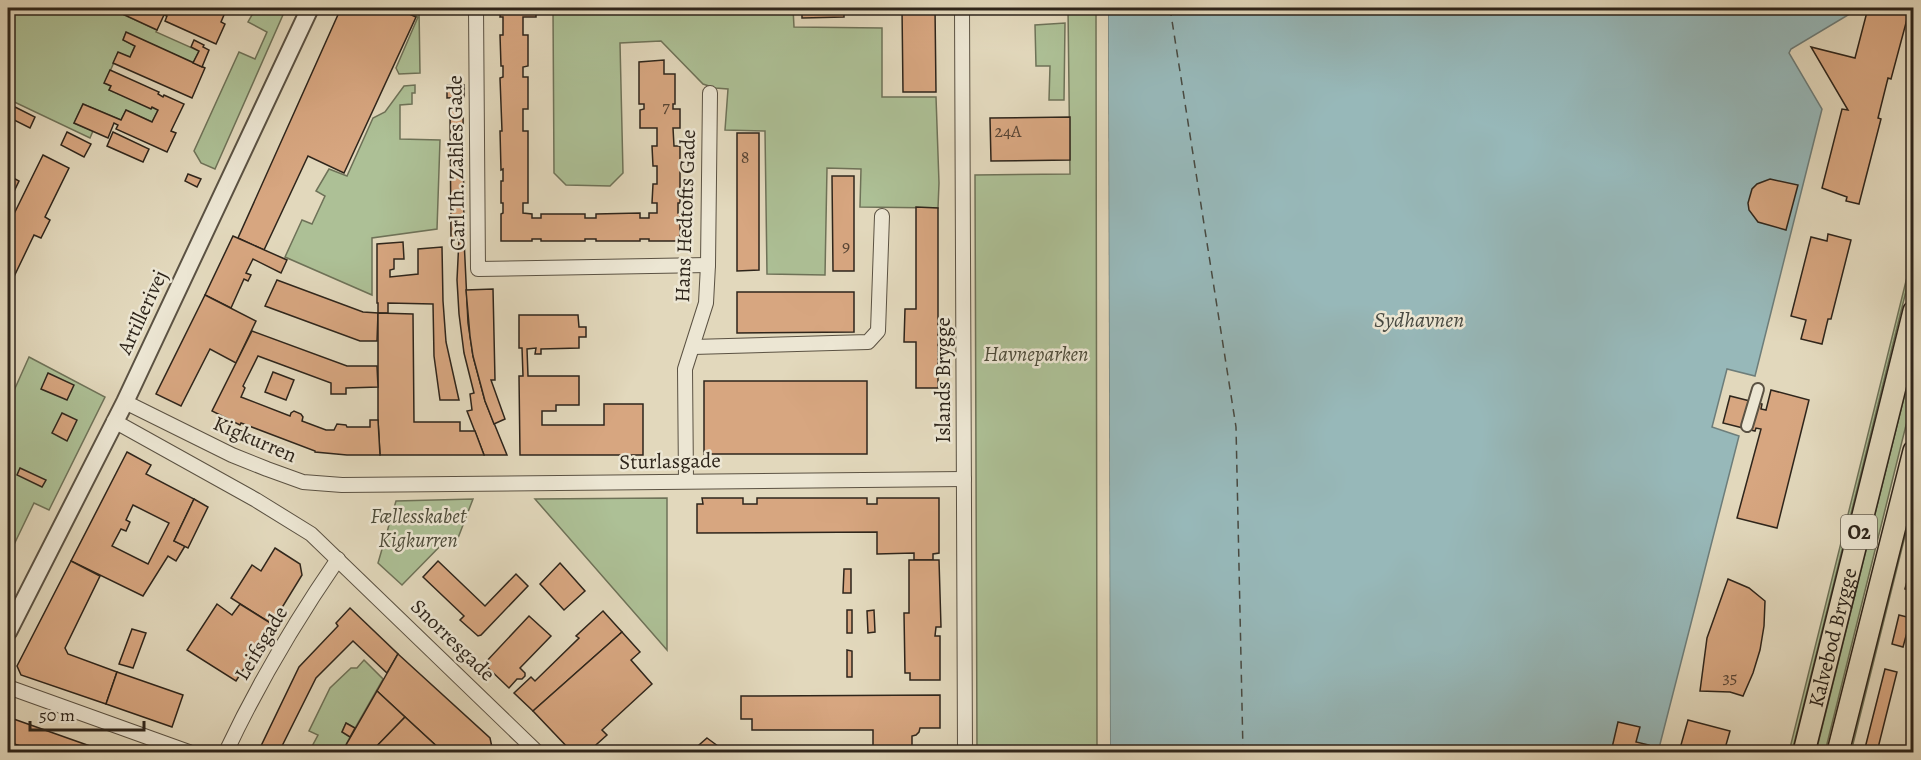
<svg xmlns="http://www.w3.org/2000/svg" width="1921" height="760" font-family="Alegreya,serif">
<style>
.green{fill:#adc096;stroke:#6e7258;stroke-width:1.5}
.water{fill:#97b8b9;stroke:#6d7d7a;stroke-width:1.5}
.pier{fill:#e2d8bc}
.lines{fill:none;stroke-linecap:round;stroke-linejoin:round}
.ferry{stroke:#484a42;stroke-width:1.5;stroke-dasharray:8 6;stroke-linecap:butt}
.building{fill:#d7a680;stroke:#2e251b;stroke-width:1.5;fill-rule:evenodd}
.pedestrian-casing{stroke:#5b5243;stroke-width:14}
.minor-casing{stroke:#5b5243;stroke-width:16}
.tertiary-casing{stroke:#5b5243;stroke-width:20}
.primary-casing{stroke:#2e251b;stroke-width:24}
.pedestrian{stroke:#ece6d3;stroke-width:10}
.minor{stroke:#ece6d3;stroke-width:14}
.tertiary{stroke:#ece6d3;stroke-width:16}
.primary{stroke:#e2d8bc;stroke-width:21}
.labels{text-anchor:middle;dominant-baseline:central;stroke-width:5;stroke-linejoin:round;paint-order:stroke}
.number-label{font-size:18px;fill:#584534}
.shield{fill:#ece6d3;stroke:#675f52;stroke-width:1.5}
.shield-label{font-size:20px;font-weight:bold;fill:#2e251b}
.street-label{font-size:21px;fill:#2e251b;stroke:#ece6d3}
.park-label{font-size:21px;font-style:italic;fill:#4e4c3a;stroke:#ece6d3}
.water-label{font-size:22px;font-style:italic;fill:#484a42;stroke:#ece6d3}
</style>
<rect width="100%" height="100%" fill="#e2d8bc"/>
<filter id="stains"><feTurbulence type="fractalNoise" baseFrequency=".00333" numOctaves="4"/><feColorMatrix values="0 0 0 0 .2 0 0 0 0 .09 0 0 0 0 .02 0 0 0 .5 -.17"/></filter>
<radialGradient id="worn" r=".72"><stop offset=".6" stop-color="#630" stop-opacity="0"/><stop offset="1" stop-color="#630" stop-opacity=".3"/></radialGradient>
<g class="green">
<polygon points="8,8 114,8 119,9 118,12 157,30 156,32 199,51 193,63 126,33 123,40 135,46 130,57 118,53 105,83 111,86 109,90 158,110 152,122 126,110 121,120 83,104 74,123 93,131 90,138 8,99"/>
<polygon points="256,8 286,8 215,169 201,163 194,151 239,52 255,59 267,32 248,22"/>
<polygon points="403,8 419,8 420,73 399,74 396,68 418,17"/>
<polygon points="553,8 793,8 794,27 882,28 882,97 936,97 939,183 938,208 860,207 861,169 827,168 825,275 767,274 765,131 725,130 728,89 715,88 703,84 661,41 620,43 623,173 610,186 566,185 554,173"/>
<polygon points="1068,8 1096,8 1097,752 977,752 975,175 1070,174"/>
<polygon points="1065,23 1064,100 1049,100 1050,66 1036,66 1035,25"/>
<polygon points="415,85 415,93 412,93 412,104 400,105 400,139 440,140 437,229 372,238 372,295 285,257 302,220 312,224 325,196 316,191 329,169 347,176 373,118 385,112 404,86"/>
<polygon points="1913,253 1913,263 1792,752 1789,752"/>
<polygon points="29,357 105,397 49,510 34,503 8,557 8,404"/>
<polygon points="1913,361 1913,397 1825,752 1816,752"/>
<polygon points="1913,490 1913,504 1851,752 1848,752"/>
<polygon points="667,498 667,650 535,499"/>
<polygon points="473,499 458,538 451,535 402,585 378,563 396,501"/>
<polygon points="364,660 383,679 355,728 346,723 342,732 350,737 342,752 309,752 318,735 309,731 330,688 351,668 357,668"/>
</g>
<polygon class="water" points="1108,8 1849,8 1848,15 1791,49 1789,53 1822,109 1755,376 1727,369 1712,427 1739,436 1658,752 1110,752"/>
<polygon class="pier" points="1105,8 1108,8 1110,752 1107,752"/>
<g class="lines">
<polyline class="ferry" points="1170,8 1236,427 1243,752"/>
</g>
<g class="building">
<polygon points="120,8 158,8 169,12 172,8 188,8 201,13 204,8 227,8 221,22 225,24 216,44 165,21 167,16 164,15 157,30 118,12"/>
<polygon points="341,8 396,8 416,17 344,173 308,156 264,250 238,238"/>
<polygon points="501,8 536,8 536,17 523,17 523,35 528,35 528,66 523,67 523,77 528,77 528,109 523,109 523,131 528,131 528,203 523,203 523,213 532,214 532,218 541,218 541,214 585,214 585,218 596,218 596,214 640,213 640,218 649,218 649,213 657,213 657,203 652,203 653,184 657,184 657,166 653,166 652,146 657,146 657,128 640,128 640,110 644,109 644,104 639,104 639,62 664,60 664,74 675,74 675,104 673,104 673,109 680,109 680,128 673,128 674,146 680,146 680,203 678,203 678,213 680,213 680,241 649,241 649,239 640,239 640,241 596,241 596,239 585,239 585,241 541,241 541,239 532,239 532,241 501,241 501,214 503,213 503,203 501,203 501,181 503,181 503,169 501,170 500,131 502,131 500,78 503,77 503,66 501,66 500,35 503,35 503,17 500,17"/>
<polygon points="802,8 844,8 844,17 802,18"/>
<polygon points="902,8 935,8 936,92 903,92"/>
<polygon points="1868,8 1910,8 1891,79 1888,78 1878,118 1881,119 1859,204 1846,201 1847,197 1822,188 1842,109 1848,110 1811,47 1855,58"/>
<polygon points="126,32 205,68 192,98 113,63 118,52 130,57 135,46 123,40"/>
<polygon points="194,40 204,45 203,47 209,50 202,67 193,63 199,51 191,47"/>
<polygon points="110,70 159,92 158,94 163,97 164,95 184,104 171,131 176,133 167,152 116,129 118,125 114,123 108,138 74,123 83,104 121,120 126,110 152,122 158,110 152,107 151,109 109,90 111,86 104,83"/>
<polygon points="447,85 464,85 464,97 447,98"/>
<polygon points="15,107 35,117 30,128 10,118"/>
<polygon points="463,109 464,239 451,239 450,110"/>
<polygon points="1070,117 1070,160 991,161 990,118"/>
<polygon points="67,132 91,144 84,157 61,145"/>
<polygon points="113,132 149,149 143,162 107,146"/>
<polygon points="737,133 759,133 759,270 737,271"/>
<polygon points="43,155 69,168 45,217 50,220 41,238 34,235 9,287 8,286 8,223 9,221 10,222"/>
<polygon points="188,174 201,179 197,187 185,181"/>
<polygon points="8,175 19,181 8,204"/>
<polygon points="832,176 854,176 854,271 833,271"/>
<polygon points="1770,179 1798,185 1786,230 1758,222 1749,210 1748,203 1752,189 1757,184"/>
<polygon points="916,207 938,208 938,388 916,388 916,342 904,342 905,309 916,309"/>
<polygon points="1828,234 1851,240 1831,319 1828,319 1822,344 1801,339 1806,320 1791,316 1811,237 1827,241"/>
<polygon points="233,236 287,260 281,273 253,259 246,273 251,275 248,281 244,279 231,308 205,295"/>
<polygon points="459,239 464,239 468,323 473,356 485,401 507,455 484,455 467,411 472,410 470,394 474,393 464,353 459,314 457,280"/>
<polygon points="403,242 404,259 394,259 394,269 390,270 390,277 418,274 418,249 442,247 443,301 446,342 459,400 440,400 434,356 433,304 388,303 388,313 378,313 378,303 377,303 377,244"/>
<polygon points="277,280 363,312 378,313 377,341 360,341 265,306"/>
<polygon points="493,289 495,380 491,380 505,419 494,424 485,401 473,356 470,336 466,290"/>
<polygon points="737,292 854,292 854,332 737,333"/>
<polygon points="205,295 256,321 236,363 210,349 181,406 156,394"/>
<polygon points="378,313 413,314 414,422 460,422 460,431 475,431 484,455 380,455 378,420"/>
<polygon points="519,315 578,315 579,327 586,327 586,337 579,337 579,348 541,349 541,354 535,354 536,348 527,349 528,376 579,376 579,405 556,405 556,411 542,411 542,425 604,425 604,404 643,404 643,455 520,455 519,376 523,376 522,348 519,348"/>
<polygon points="252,331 347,366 377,366 378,387 346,388 346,394 331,394 331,383 258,356 243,386 245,388 241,397 290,416 291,413 294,411 301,414 303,417 302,421 326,430 334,430 337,424 346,425 347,427 370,427 370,420 378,420 380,455 347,455 315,452 315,451 241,423 240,425 212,411"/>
<polygon points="273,372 294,380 286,400 265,392"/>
<polygon points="48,373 74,385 67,400 41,389"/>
<rect x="704" y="381" width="163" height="73"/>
<polygon points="1771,390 1809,400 1777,528 1737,518 1761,429 1756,428 1755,431 1723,423 1730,396 1762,404 1761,409 1766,410"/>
<polygon points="62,413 77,420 67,441 52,433"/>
<path d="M127 452 151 465 146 474 194 499 174 541 185 546 176 561 168 556 143 596 71 561ZM133 505 169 523 148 564 112 546 121 529 126 531 130 522 126 520Z"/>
<polygon points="20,468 46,480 42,487 17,475"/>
<polygon points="702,498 743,498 743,504 757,504 757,498 867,498 867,504 877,504 877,498 939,498 939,553 933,554 933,560 914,560 914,553 877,554 877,532 697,533 697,504 703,504"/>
<polygon points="194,499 208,507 188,548 174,541"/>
<polygon points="275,548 300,564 302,575 272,624 231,598 252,565 261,571"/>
<polygon points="1914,555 1914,591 1905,589"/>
<polygon points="909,560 939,560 941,627 936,627 935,636 940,636 940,680 910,680 910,673 905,673 904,613 909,613"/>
<polygon points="71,561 100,576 65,648 68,654 117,672 106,704 21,675 17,666"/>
<polygon points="438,561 485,606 516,574 528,586 481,635 478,636 460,620 464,616 423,577"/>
<polygon points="560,563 585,591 564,610 540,584"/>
<polygon points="844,569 851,569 851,593 843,593"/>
<polygon points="1728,579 1749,588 1765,601 1764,626 1760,650 1753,673 1743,696 1730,692 1700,691 1707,638"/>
<polygon points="217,604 232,615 240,604 272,624 236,681 187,650"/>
<polygon points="350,608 398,654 387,673 353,641 316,678 279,752 254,752 256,749 259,750 299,667 338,626 336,623"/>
<rect x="847" y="610" width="5" height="23"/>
<polygon points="874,610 875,632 868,633 867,611"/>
<polygon points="603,611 622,632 533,711 514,693 531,677 535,681 579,638 576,636"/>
<polygon points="1899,615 1911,618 1903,647 1892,644"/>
<polygon points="529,616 551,636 520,668 525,673 525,676 522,679 517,679 509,688 484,664"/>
<polygon points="132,629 146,633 133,668 119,664"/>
<polygon points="622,632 640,652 631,660 652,684 602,730 607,735 588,752 572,752 533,711"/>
<polygon points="847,650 852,651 852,677 847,677"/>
<polygon points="398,654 490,738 493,752 443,752 377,691"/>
<polygon points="1885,669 1897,672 1877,752 1864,752"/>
<polygon points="117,672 183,695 172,727 106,704"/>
<polygon points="377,691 405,717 371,752 342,752"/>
<polygon points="940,695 940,728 920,728 919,732 916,735 912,736 912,752 873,752 873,730 752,730 752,719 741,719 741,696"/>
<polygon points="8,717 107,752 39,752 8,742"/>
<polygon points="405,717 443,752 371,752"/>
<polygon points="1688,720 1730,731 1724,752 1679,752"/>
<polygon points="1618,722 1640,727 1636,742 1649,745 1648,750 1635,747 1633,752 1611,752"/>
<polygon points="346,723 355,728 350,737 342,732"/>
<polygon points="707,738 726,752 691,752"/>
</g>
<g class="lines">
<g class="pedestrian-casing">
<polyline id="pedestrian" points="1747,426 1758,389"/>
</g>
<g class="minor-casing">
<g id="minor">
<polyline points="476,8 478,269 708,265"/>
<polyline points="962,8 965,752"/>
<polyline points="693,347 868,342 878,331 882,216"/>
<polyline points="125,402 232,455 267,469 303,482 342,485 964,479"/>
<polyline points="114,421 256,500 311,534 537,752"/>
<polyline points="686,481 685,369 706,303 708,265 710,93"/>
<polyline points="8,687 189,752"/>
<path d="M226 752C258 684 296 620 338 559"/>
</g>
</g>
<g class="tertiary-casing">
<polyline id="tertiary" points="8,632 125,402 310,8"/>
</g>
<g class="primary-casing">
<g id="primary">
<path id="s1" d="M1804 752 1914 311"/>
<polyline points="1838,752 1914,451"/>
</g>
</g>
<use href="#pedestrian" class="pedestrian"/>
<use href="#minor" class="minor"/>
<use href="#tertiary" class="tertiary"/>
<use href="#primary" class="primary"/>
</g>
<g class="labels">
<g class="number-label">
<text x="666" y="106">7</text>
<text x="1008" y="131">24A</text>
<text x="745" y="157">8</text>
<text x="846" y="246">9</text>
<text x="1730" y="677">35</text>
</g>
<rect class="shield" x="1841" y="515" width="36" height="34" rx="4.5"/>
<g class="shield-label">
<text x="1859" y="532">O2</text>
</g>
<g class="street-label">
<text transform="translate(456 163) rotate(-91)">Carl Th. Zahles Gade</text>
<text transform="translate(685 216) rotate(-88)">Hans Hedtofts Gade</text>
<text transform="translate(142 312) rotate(-65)">Artillerivej</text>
<text transform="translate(943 380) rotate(-90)">Islands Brygge</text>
<text transform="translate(255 439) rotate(23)">Kigkurren</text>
<text transform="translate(670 461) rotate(-1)">Sturlasgade</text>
<text stroke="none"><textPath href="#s1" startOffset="118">Kalvebod Brygge</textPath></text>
<text transform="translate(453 640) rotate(44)">Snorresgade</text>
<text transform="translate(261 643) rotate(-59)">Leifsgade</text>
</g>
<g class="park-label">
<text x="1036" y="354">Havneparken</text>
<text x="418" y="516">Fællesskabet<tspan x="418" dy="24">Kigkurren</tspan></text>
</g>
<g class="water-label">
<text x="1419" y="320">Sydhavnen</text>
</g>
</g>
<rect width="1921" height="760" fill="none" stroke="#e2d8bc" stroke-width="30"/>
<rect x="9" y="9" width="1903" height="742" fill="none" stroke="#2e251b" stroke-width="3"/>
<rect x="15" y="15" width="1891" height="730" fill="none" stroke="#2e251b" stroke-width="1.5"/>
<path d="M30 721v9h114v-9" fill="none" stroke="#2e251b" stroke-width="3"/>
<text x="39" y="721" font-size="18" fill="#2e251b" stroke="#ece6d3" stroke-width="4.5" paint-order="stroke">50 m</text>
<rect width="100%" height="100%" filter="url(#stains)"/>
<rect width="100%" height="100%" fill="url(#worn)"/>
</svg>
